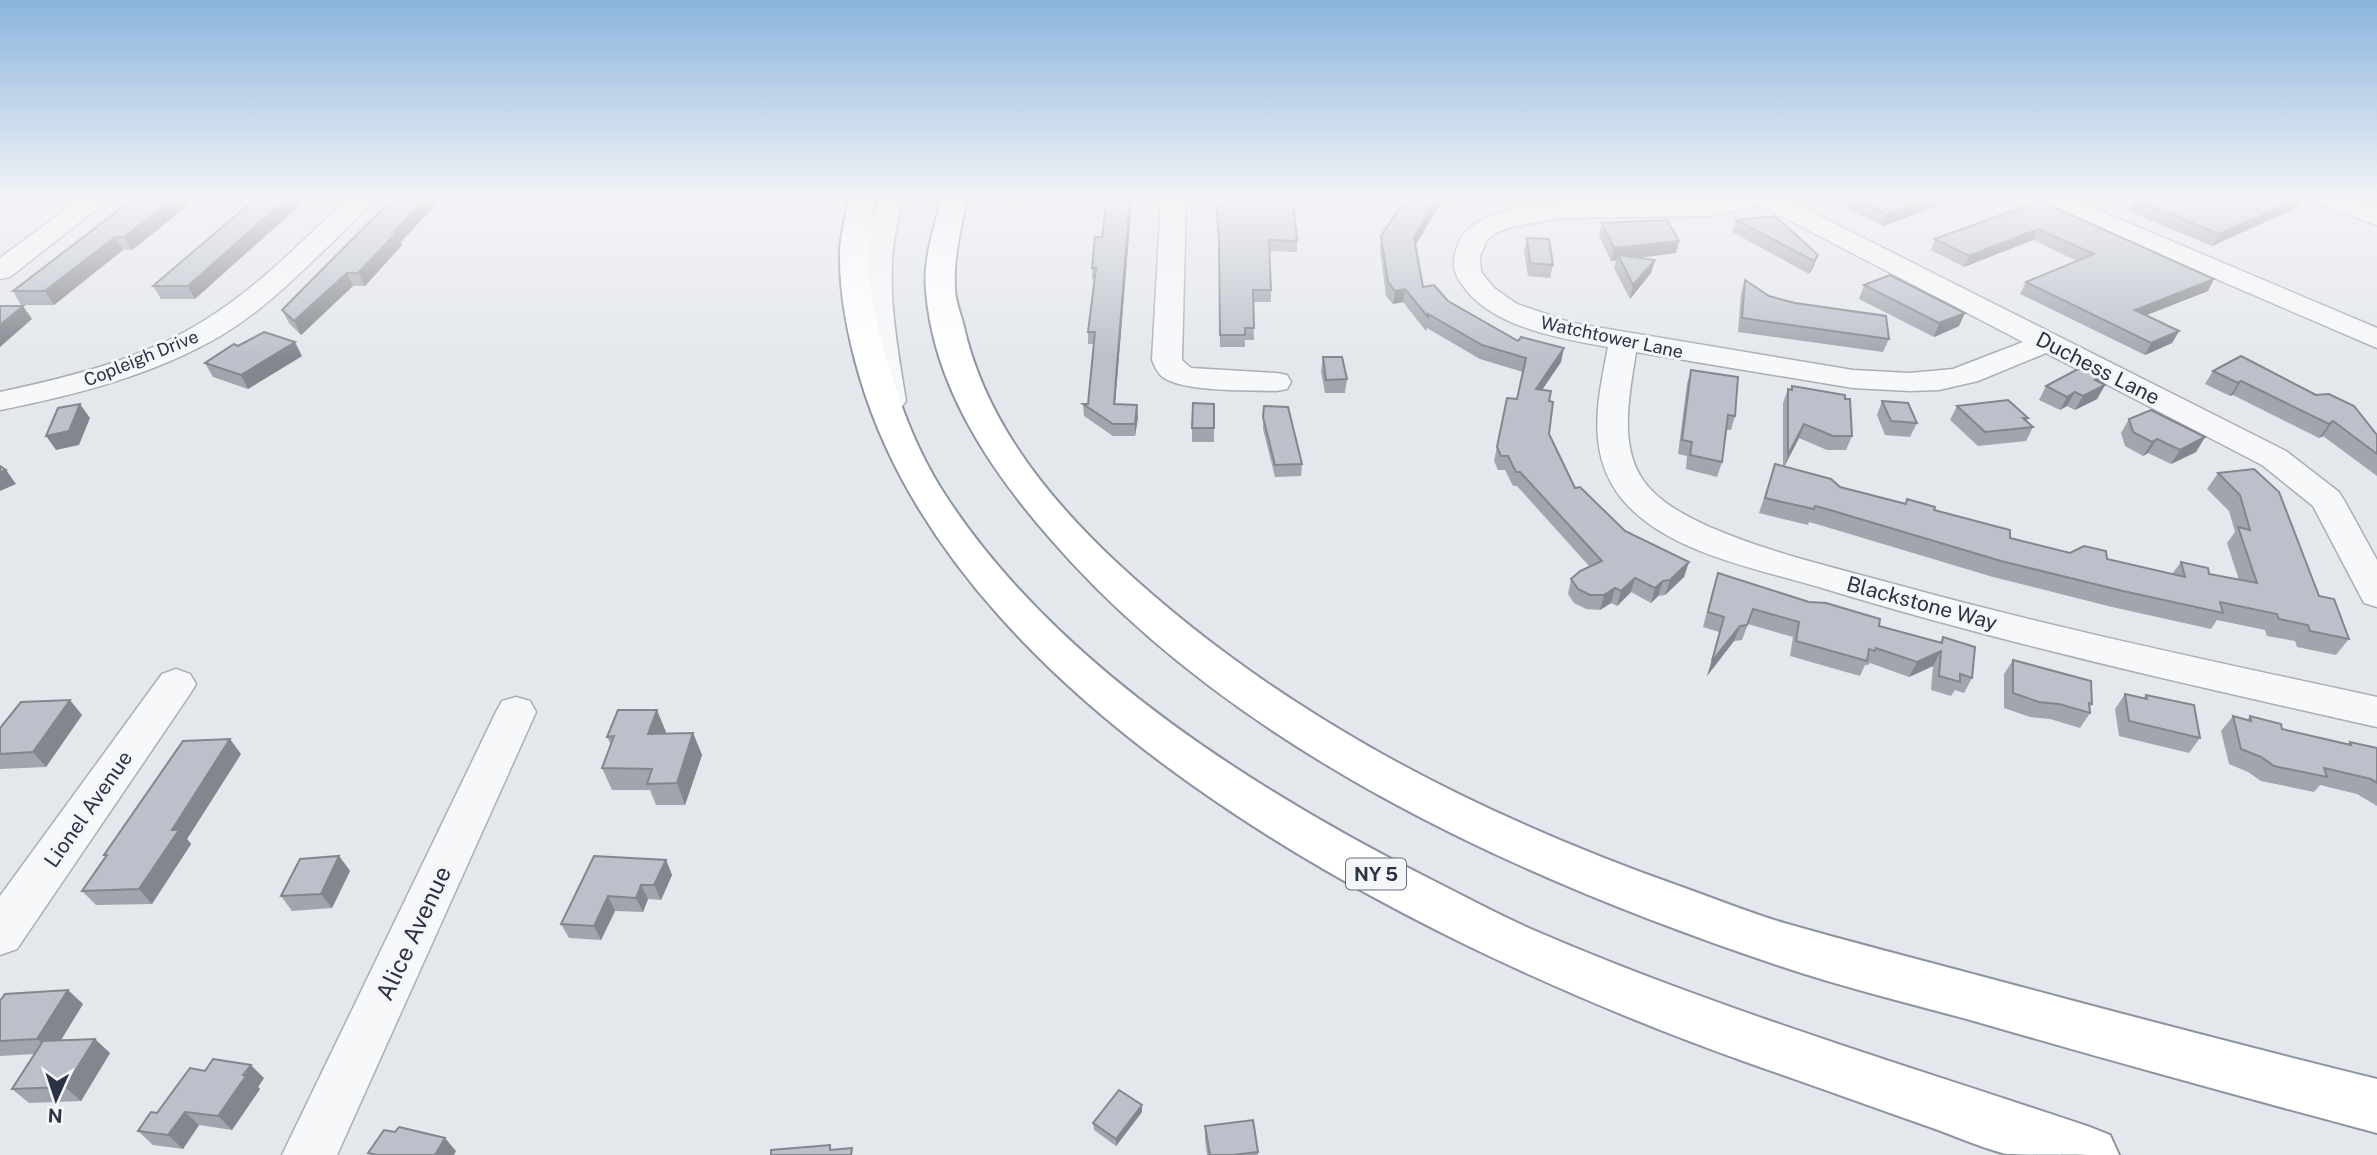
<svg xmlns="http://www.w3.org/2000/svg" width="2377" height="1155" font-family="'Public Sans',sans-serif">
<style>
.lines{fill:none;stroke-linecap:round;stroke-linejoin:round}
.minor-casing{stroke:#a9aeb7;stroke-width:3}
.highway-casing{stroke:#8b94a3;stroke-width:4}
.minor{fill:#f7f8fa;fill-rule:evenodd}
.highway{fill:#fff;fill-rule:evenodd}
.wall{fill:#a1a5ae}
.shaded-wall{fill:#83868d}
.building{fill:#bbc0ca;stroke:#83868d;stroke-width:2}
.labels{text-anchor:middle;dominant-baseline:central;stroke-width:6;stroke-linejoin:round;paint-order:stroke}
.far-street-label{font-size:18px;fill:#2b3445;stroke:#f4f6f9}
.shield{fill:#f4f6f9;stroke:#676e7b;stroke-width:2}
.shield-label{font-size:19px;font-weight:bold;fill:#2b3445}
.street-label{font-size:21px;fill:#2b3445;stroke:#f4f6f9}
.near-street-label{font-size:24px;fill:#2b3445;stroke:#f4f6f9}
</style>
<rect width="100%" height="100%" fill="#e4e7ec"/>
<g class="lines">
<g class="minor-casing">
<g id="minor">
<polygon points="80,199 109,199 10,277 0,279 0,258"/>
<path d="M346 199H373C358 220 335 239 317 257 288 285 257 314 222 335 154 375 76 395 0 410V392C70 377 144 359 205 320 258 287 302 242 346 199Z"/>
<path d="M879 199H904C881 266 895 332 906 401L901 408 890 410 879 408 874 401C866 333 853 265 879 199Z"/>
<path d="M1161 199H1186L1182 360 1191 368 1276 373 1287 375 1291 382 1287 389 1276 391C1249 390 1185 392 1164 378 1158 374 1155 367 1152 360Z"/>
<path d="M1721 199H1786L2286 451 2339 492 2344 500 2377 560V607L2364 603 2313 506 2262 465 2046 353 1978 381 1939 390 1910 391 1853 388 1636 352C1630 392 1618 444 1643 480 1659 503 1688 517 1712 528 1770 553 1833 567 1894 584 2053 628 2215 662 2377 697V727C2191 685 2005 644 1822 588 1759 569 1666 553 1622 499 1585 453 1598 399 1608 347 1563 339 1497 328 1467 291 1454 275 1450 265 1458 244 1484 182 1663 210 1721 199ZM1760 205 2023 342 1953 369 1910 373 1853 370 1572 323 1517 304 1494 288 1481 272 1480 256 1487 240 1497 232 1511 227 1560 218 1712 216Z"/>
<polygon points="2038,199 2072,199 2377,328 2377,348 2042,204"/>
<polygon points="2314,199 2350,199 2377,208 2377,225 2318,204"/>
<polygon points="176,669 190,674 196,684 190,694 17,949 0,955 0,896 162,674"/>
<polygon points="516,697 530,701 536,712 337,1155 282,1155 496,712 502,701"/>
</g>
</g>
<g class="highway-casing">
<g id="highway">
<path d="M849 199H875C873 215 869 232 868 248 867 290 879 338 892 377 904 416 920 455 942 490 1052 663 1255 791 1434 881 1468 898 1502 917 1538 932 1717 1009 1905 1065 2090 1127L2110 1135 2119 1155C2089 1155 2032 1155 2006 1154 1978 1147 1951 1134 1924 1125 1870 1106 1815 1086 1760 1067 1444 956 963 725 860 378 848 337 839 294 840 250 841 233 846 216 849 199Z"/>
<path d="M941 199H967C961 227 953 259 955 288 955 300 960 312 963 323 984 419 1045 495 1116 562 1279 714 1473 813 1682 887 1716 899 1750 913 1784 923 1850 942 1918 959 1984 977 2115 1012 2246 1047 2377 1079V1133C2242 1097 2108 1060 1974 1021 1908 1003 1841 987 1777 965 1515 877 1231 749 1048 536 988 467 933 384 926 290 923 261 934 228 941 199Z"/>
</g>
</g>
<use href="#minor" class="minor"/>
<use href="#highway" class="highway"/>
</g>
<g class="wall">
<polygon points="133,199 187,206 132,250 123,250 54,305 21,305 13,291"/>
<polygon points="255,199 195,299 161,299 153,286"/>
<polygon points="1099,199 1132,199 1115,404 1138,417 1135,436 1113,436 1084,416 1083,404 1088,404 1094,344 1088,344 1088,332 1094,279 1092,279 1092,268 1102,237 1106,206 1099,203"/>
<polygon points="1215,199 1257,199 1257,200 1297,241 1297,252 1269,251 1271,290 1271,302 1253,302 1254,340 1245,340 1245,347 1220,347 1219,250"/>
<polygon points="1405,199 1443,199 1415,246 1423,287 1518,341 1561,362 1542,390 1549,401 1549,434 1575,488 1625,531 1684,577 1665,595 1658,596 1651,603 1631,592 1617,606 1611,603 1600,610 1586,609 1574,603 1568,594 1571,579 1590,567 1517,486 1513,486 1505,470 1498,470 1494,461 1507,398 1517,399 1523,372 1480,359 1427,328 1426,331 1403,302 1393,304 1386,296 1380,249 1381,236"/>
<polygon points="1839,199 1955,199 1883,226 1837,203"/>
<polygon points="2134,199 2301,199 2296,208 2212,246 2128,211"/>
<polygon points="2040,201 2208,291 2146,315 2179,331 2172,343 2145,355 2020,294 2026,282 2077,261 2033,240 1964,267 1931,250 1935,239"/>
<polygon points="1736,220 1818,255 1813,268 1809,274 1732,232"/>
<polygon points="1602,223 1679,241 1676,253 1639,258 1655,260 1651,273 1630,299 1614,268 1616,260 1611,261 1599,236"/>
<polygon points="1527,238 1553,265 1550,278 1528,276 1524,251"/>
<polygon points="401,242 402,245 365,286 353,286 301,335 289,323 282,310"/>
<polygon points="1745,280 1769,296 1889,339 1883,352 1738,332 1741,293"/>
<polygon points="1864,285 1959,326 1934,337 1859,299"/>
<polygon points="302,356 248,389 213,377 205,363"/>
<polygon points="1323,357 1347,379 1345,393 1325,393 1321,371"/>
<polygon points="1691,370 1735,416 1731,430 1726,430 1722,462 1717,477 1686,469 1687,456 1678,454 1687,384"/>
<polygon points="2213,371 2377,435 2377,476 2323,436 2319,438 2233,395 2230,396 2205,384"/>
<polygon points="2103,384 2105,385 2097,399 2075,410 2067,406 2060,410 2039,400 2046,386"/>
<polygon points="1792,386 1852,436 1846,450 1827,450 1799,438 1784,466 1840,487 1905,504 1907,499 2010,538 2070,553 2107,559 2172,574 2181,562 2209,574 2239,580 2227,543 2235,532 2229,511 2207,489 2218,473 2254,469 2319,596 2349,639 2336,655 2297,647 2295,641 2267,636 2265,630 2217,620 2211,629 2112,607 1993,577 1823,526 1809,522 1808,525 1759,513 1775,464 1783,466 1783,403 1788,389 1790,390"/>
<polygon points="1882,401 1917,423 1910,437 1885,435 1877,415"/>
<polygon points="1214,404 1214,442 1192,442 1192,428"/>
<polygon points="1264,406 1302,464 1301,476 1275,477 1263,429"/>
<polygon points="1957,406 2028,418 2027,421 2033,427 2026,441 1978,446 1950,420"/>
<polygon points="2129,419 2205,437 2196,452 2171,464 2148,453 2143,456 2125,446 2121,433"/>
<polygon points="1718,573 1879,626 1940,642 1943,637 1972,678 1964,693 1955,690 1951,696 1931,690 1933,666 1909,677 1870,663 1868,665 1865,665 1860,676 1790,656 1793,637 1748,624 1742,640 1734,641 1707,676 1719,632 1703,627 1713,588"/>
<polygon points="2013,660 2092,704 2089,708 2090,713 2080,728 2050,719 2030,717 2004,708 2004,674"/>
<polygon points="2125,694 2143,698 2146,695 2200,738 2189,753 2119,736 2115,709"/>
<polygon points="82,715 46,767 0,769 0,728"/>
<polygon points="2233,716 2247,720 2250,716 2282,729 2347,744 2350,742 2377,748 2377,806 2357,794 2320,785 2314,792 2261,781 2248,772 2229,764 2221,731"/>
<polygon points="666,732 665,734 693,733 702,755 685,805 656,805 650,790 612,790 602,768 611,745 607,737"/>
<polygon points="241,754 187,839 191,844 152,904 96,905 82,891 106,857 104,855"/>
<polygon points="339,856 350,871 332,908 292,911 281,896"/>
<polygon points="666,860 672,875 661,900 648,899 643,912 615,911 601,940 569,938 561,924"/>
<polygon points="0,1001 83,1004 61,1040 110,1053 81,1101 29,1103 12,1089 35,1054 0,1056"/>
<polygon points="264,1078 258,1087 260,1089 232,1130 199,1125 183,1149 153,1145 138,1131 157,1113"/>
<polygon points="1142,1105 1142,1112 1116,1146 1094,1130 1093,1123"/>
<polygon points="1205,1126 1258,1152 1258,1155 1207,1155 1205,1140"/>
</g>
<g class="shaded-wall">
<polygon points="173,199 183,199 187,206 132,250 124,237"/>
<polygon points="286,199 307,199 195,299 188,286"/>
<polygon points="424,199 441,199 401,242 402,245 365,286 358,273"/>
<polygon points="1130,199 1132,199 1114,416 1114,404 1118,349"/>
<polygon points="1437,199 1443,199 1412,251 1414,238"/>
<polygon points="1930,199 1955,199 1883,226 1887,215"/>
<polygon points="2298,199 2301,199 2296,208 2212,246 2219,234"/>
<polygon points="2038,229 2033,240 1964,267 1969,256"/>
<polygon points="115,237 123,250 54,305 45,291"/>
<polygon points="1679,241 1676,253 1620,260 1618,255 1616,260 1611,261 1614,248"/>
<polygon points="1818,255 1813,268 1809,274 1814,261"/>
<polygon points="1655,260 1651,273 1630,299 1633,285"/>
<polygon points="347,273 353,286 301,335 294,321"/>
<polygon points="2214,279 2208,291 2129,322 2135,310"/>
<polygon points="1405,289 1403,302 1393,304 1395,291"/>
<polygon points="23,306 32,319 0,347 0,325"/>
<polygon points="1965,313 1959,326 1934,337 1939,323"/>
<polygon points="2179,331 2172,343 2145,355 2151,343"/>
<polygon points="295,342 302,356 248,389 241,375"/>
<polygon points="1564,348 1561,362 1533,403 1536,389"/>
<polygon points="2110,371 2103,385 2105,385 2097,399 2075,410 2083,396 2095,380"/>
<polygon points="2241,381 2233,395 2230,396 2238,383"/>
<polygon points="2075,392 2067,406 2060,410 2067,397"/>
<polygon points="80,404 90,418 79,445 56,450 46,436"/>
<polygon points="1137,405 1138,417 1135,436 1135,424"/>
<polygon points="2333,421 2323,436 2319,438 2329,424"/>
<polygon points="1804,424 1799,438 1783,469 1788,455"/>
<polygon points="2205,437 2196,452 2171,464 2180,450"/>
<polygon points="2157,439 2148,453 2143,456 2152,442"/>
<polygon points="6,470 16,484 0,491 0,472"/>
<polygon points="1689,562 1684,577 1665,595 1670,580"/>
<polygon points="1635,578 1631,592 1617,606 1621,591"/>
<polygon points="1663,581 1658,596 1651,603 1655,588"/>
<polygon points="1615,588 1611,603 1600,610 1604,595"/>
<polygon points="1740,626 1734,641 1707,676 1712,661"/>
<polygon points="1941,651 1933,666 1909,677 1917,662"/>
<polygon points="70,700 82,715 46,767 33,752"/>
<polygon points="657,710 666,732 657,756 648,734"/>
<polygon points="693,733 702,755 685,805 677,783"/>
<polygon points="230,739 241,754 187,839 191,844 152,904 139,889 172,830"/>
<polygon points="339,856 350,871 332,908 321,894"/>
<polygon points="666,860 672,875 661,900 654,885"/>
<polygon points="641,885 648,899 643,912 636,898"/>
<polygon points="608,896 615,911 601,940 594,926"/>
<polygon points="68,990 83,1004 53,1053 37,1039"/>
<polygon points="95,1039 110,1053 81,1101 65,1087"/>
<polygon points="251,1065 264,1078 258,1087 260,1089 232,1130 218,1116"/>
<polygon points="1142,1105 1142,1112 1116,1146 1116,1139"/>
<polygon points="185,1112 199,1125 183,1149 168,1135"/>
<polygon points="445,1138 456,1151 454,1155 435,1155"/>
</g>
<g class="building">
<polygon points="133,199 173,199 124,237 115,237 45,291 13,291"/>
<polygon points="255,199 286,199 188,286 153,286"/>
<polygon points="392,199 424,199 394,232 397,232 358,273 347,273 294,321 282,310"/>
<polygon points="1107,199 1130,199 1114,404 1137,405 1135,424 1113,424 1083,404 1088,404 1095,332 1088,332 1096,268 1092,268 1095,237 1102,237"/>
<polygon points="1216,199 1257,199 1257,200 1293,201 1297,241 1269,240 1271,290 1253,290 1254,328 1245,328 1245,335 1220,335 1219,239"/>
<polygon points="1405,199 1437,199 1414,238 1423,287 1434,285 1448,301 1518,341 1521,337 1564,348 1536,389 1551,391 1549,401 1553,402 1549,434 1575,488 1580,487 1625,531 1689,562 1670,580 1663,581 1655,588 1635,578 1621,591 1615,588 1604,595 1590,595 1578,589 1571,579 1580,571 1602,561 1520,472 1516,472 1508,456 1501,456 1497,447 1507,398 1517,399 1526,358 1482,345 1428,314 1428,317 1405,289 1395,291 1388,282 1381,236"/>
<polygon points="1855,199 1930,199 1887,215"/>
<polygon points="2134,199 2298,199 2219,234"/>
<polygon points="2040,201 2214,279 2135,310 2179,331 2151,343 2026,282 2094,254 2038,229 1969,256 1935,239"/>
<polygon points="1775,216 1818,255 1814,261 1736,220"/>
<polygon points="1667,220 1679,241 1614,248 1602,223"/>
<polygon points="1527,238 1549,239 1553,265 1530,263"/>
<polygon points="1618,255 1655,260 1633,285"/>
<polygon points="1890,275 1965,313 1939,323 1864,285"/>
<polygon points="1745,280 1769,296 1795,303 1886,316 1889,339 1742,318"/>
<polygon points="0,306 23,306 0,325"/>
<polygon points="264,332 295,342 241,375 205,363 234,344 238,346"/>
<polygon points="2241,356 2316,395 2329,394 2354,406 2377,435 2377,454 2333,421 2329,424 2241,381 2238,383 2213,371"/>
<polygon points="1323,357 1342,357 1347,379 1326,380"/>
<polygon points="2091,362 2110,371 2095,380 2105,385 2083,396 2075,392 2067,397 2046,386"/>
<polygon points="1691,370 1738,377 1735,416 1728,415 1722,462 1690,455 1692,442 1682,440"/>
<polygon points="1792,386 1845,395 1845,399 1850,399 1852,436 1833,436 1804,424 1788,455 1788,389 1792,390"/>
<polygon points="2008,400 2028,418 2023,418 2033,427 1985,432 1957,406"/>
<polygon points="1882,401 1908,403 1917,423 1891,421"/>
<polygon points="1193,403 1214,404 1214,428 1192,428"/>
<polygon points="80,404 69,431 46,436 58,408"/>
<polygon points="1264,406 1288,407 1302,464 1275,465 1263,417"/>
<polygon points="2151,410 2205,437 2180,450 2157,439 2152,442 2133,432 2129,419"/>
<polygon points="1775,464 1831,479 1840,487 1906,504 1907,499 1935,507 1934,510 2010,530 2010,538 2070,553 2084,546 2106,551 2107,559 2185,577 2181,562 2208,568 2209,574 2257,583 2238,527 2250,530 2240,495 2218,473 2254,469 2279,492 2319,596 2334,599 2349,639 2310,631 2308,625 2279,619 2277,614 2220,602 2223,613 2123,591 2001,561 1830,510 1815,506 1814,509 1765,498"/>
<polygon points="0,466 6,470 0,472"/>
<polygon points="1718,573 1809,602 1826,603 1880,619 1879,626 1942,643 1943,637 1975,647 1972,678 1960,674 1960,682 1939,676 1941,651 1917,662 1876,648 1875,651 1869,649 1867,661 1796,641 1799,622 1753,609 1747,625 1740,626 1712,661 1724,617 1708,612"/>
<polygon points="2013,660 2091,681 2092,704 2089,703 2090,713 2059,704 2039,702 2013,693"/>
<polygon points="2125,694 2147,699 2146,695 2194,705 2200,738 2129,721"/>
<polygon points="70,700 33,752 0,754 0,728 21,702"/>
<polygon points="618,710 657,710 648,734 693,733 677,783 647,784 652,769 602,768 614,736 607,737"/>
<polygon points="2233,716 2251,721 2250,716 2281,724 2282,729 2351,745 2350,742 2377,748 2377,783 2371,779 2324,768 2327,777 2274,766 2261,757 2241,749"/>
<polygon points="230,739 172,830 179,830 139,889 82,891 107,855 104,855 183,741"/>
<polygon points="339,856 321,894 281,896 300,859"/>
<polygon points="594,856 666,860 654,885 641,885 636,898 608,896 594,926 561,924"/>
<polygon points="68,990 37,1039 0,1041 0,1001 5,994"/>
<polygon points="95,1039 65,1087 12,1089 43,1041"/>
<polygon points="213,1059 251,1065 243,1075 246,1076 218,1116 185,1112 168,1135 138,1131 151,1112 157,1113 190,1068 205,1071"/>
<polygon points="1119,1090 1142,1105 1116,1139 1093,1123"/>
<polygon points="1253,1120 1258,1152 1233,1155 1210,1155 1205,1126"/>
<polygon points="399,1127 445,1138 435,1155 377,1155 368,1153 384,1130 395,1132"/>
<polygon points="830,1145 830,1150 852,1148 851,1155 771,1155 771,1150"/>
</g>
<linearGradient id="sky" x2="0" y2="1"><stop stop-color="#8bb4dd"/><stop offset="0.55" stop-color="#f3f4f6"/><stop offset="1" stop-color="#f3f4f6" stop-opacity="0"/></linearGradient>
<rect width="2377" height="360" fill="url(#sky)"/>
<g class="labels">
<g class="far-street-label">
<text transform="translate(1612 337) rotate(12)">Watchtower Lane</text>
<text transform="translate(141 358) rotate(-22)">Copleigh Drive</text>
</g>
<rect class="shield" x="1346" y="858.5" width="60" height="31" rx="5"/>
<g class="shield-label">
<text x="1376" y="874">NY 5</text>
</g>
<g class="street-label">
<text transform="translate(2098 368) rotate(27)">Duchess Lane</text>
<text transform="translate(1922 603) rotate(15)">Blackstone Way</text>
<text transform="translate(88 809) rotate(-55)">Lionel Avenue</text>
</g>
<g class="near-street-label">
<text transform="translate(413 933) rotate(-65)">Alice Avenue</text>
</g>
</g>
<g transform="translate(56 1099) rotate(183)" stroke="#f4f6f9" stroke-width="5" paint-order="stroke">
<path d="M0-5L12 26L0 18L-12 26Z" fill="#2b3445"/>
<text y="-10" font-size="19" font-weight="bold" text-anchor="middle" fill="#2b3445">N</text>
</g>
</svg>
